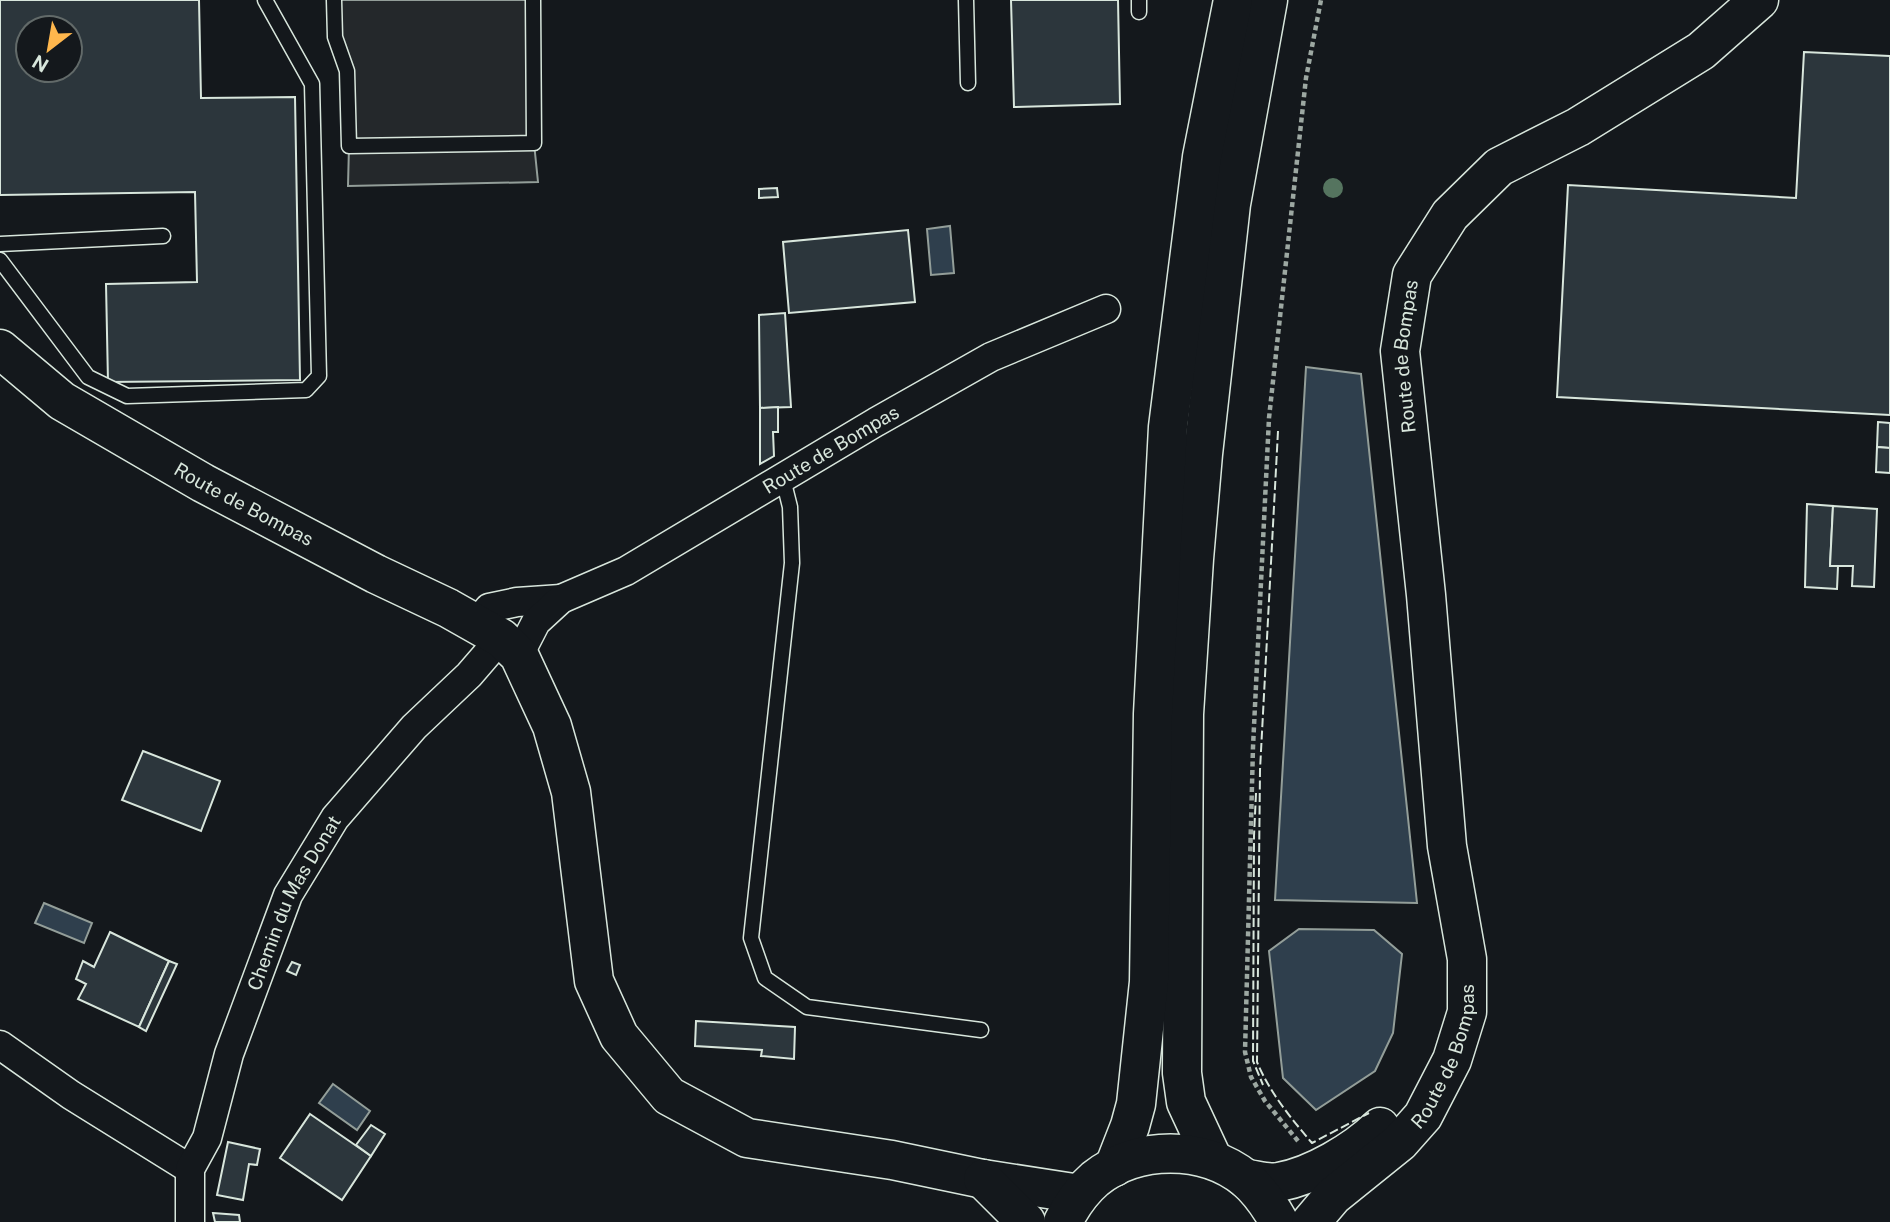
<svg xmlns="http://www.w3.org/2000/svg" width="1890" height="1222" font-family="'Public Sans',sans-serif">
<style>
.parking{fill:#24282b;stroke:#939e99;stroke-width:2}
.water{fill:#2f3f4d;stroke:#939e99;stroke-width:2}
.building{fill:#2c363c;stroke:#d8e6dc;stroke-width:2;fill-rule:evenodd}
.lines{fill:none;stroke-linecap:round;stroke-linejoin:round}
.service-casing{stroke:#d8e6dc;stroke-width:17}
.minor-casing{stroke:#d8e6dc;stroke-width:31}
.secondary-casing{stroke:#d8e6dc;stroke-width:41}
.path{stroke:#9da8a2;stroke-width:4.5;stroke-dasharray:5 3.5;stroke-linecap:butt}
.service{stroke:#14181c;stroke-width:14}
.minor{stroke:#14181c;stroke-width:28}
.secondary{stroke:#14181c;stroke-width:38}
.fence{stroke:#d8e6dc;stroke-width:2;stroke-dasharray:9 3.5;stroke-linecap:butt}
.tree{fill:#55745f}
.labels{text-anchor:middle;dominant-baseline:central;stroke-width:5;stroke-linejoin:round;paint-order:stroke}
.street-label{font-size:19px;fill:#d8e6dc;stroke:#14181c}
</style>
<rect width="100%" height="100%" fill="#14181c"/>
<polygon class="parking" points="334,0 533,0 534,143 538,182 348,186 349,146"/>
<g class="water">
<polygon points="950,226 954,273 931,275 927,229"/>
<polygon points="1306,367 1361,374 1417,903 1275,900"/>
<polygon points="44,903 92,923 84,943 35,923"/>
<polygon points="1299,929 1374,930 1402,954 1393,1033 1375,1071 1316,1110 1283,1078 1269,951"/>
<polygon points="333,1084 370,1111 357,1130 319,1103"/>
</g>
<g class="building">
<path d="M0 0H199L201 98 295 97 300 380 108 382 106 284 197 282 195 192 0 195ZM28 28H70V70H28Z"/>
<polygon points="1011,0 1118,0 1120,104 1014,107"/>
<polygon points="1804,52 1890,56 1890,415 1557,397 1568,185 1796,198"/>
<polygon points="777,188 778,197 759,198 759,189"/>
<polygon points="908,230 915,302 789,313 783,242"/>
<polygon points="785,313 791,407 760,408 759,315"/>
<polygon points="778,407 778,432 773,432 774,456 760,464 760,408"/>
<polygon points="1878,422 1890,423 1890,448 1877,447"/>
<polygon points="1877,447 1890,448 1890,473 1876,472"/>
<polygon points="1807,504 1833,506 1830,566 1838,566 1837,589 1805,587"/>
<polygon points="1833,506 1877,509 1874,587 1852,586 1853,566 1830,566"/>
<polygon points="143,751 220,781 201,831 122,800"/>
<polygon points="110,932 169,961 139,1027 78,999 86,984 76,979 83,961 94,967"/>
<polygon points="169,961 177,964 146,1031 139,1027"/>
<polygon points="292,962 300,965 296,975 287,971"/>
<polygon points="696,1021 795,1027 794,1059 761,1056 762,1050 695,1046"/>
<polygon points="310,1114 371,1156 342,1200 280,1158"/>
<polygon points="371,1125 385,1134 371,1156 356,1145"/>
<polygon points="228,1142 260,1149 257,1165 249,1164 243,1200 217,1195"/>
<polygon points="213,1213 239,1215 240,1222 215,1222"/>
</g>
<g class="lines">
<g class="service-casing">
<g id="service">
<polyline points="334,0 335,37 347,71 349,146 534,143 533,0"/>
<polyline points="966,0 968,83"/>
<polyline points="1139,0 1139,12"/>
<polyline points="0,244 163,236"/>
<polyline points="0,260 88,377 127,396 306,390 319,376 312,84 265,0"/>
<polyline points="783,479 790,507 792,563 751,938 765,978 807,1007 981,1030"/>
</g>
</g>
<g class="minor-casing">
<g id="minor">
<polyline points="476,624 489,608 517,602 561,599"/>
<path id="s1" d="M519 655 536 622 561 599 626 571 876 422 991 357 1106 309"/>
<polyline points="0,1045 71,1095 190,1169"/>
<path id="s2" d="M190 1222V1169L207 1138 229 1054 288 895 335 818 414 727 469 675 501 638"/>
</g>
</g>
<g class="secondary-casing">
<g id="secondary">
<path id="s3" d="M0 349 62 401 203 483 376 574 448 608 501 638 519 655 552 726 571 792 594 981 619 1036 669 1096 747 1138 892 1160 983 1179 1080 1194"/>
<polyline points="1213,1160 1186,1102 1182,1073 1184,714 1194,559 1203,454 1231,204 1268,0"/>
<polyline points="1114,1167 1130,1126 1136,1104 1149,982 1153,714 1168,427 1202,157 1233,0"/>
<polyline points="983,1179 1026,1222"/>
<path d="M1246 1179C1256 1180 1269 1184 1279 1182 1313 1176 1355 1151 1380 1127"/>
<path d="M1063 1222C1071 1206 1081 1191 1095 1179 1137 1145 1204 1145 1246 1179 1260 1191 1270 1206 1279 1222"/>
<path id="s4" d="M1311 1222 1333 1196 1400 1142 1423 1116 1452 1060 1467 1012V959L1447 846 1426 595 1400 351 1412 275 1450 215 1499 167 1578 127 1701 51 1759 0"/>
</g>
</g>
<polyline class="path" points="1298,1141 1265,1101 1251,1077 1245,1052 1253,747 1269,418 1306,78 1321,0"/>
<use href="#service" class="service"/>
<use href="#minor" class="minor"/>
<use href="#secondary" class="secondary"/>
<g class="fence">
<path d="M1278 431 1260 770 1257 1062C1270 1093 1290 1117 1312 1143L1369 1113"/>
<polyline points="1256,793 1254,836 1253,1061 1263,1085"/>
</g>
</g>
<circle class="tree" cx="1333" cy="188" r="10"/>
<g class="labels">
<g class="street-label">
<text stroke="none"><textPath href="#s4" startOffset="928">Route de Bompas</textPath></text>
<text stroke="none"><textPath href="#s1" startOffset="380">Route de Bompas</textPath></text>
<text stroke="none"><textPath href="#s3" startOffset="290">Route de Bompas</textPath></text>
<text stroke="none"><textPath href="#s2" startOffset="340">Chemin du Mas Donat</textPath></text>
<text stroke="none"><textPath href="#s4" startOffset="219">Route de Bompas</textPath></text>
</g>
</g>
<g transform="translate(49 49) rotate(211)"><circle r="33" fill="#14181c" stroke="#626a69" stroke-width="2"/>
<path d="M0-5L12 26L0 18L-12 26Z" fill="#ffb74d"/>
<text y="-10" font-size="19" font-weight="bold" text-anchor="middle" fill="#d8e6dc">N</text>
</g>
</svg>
